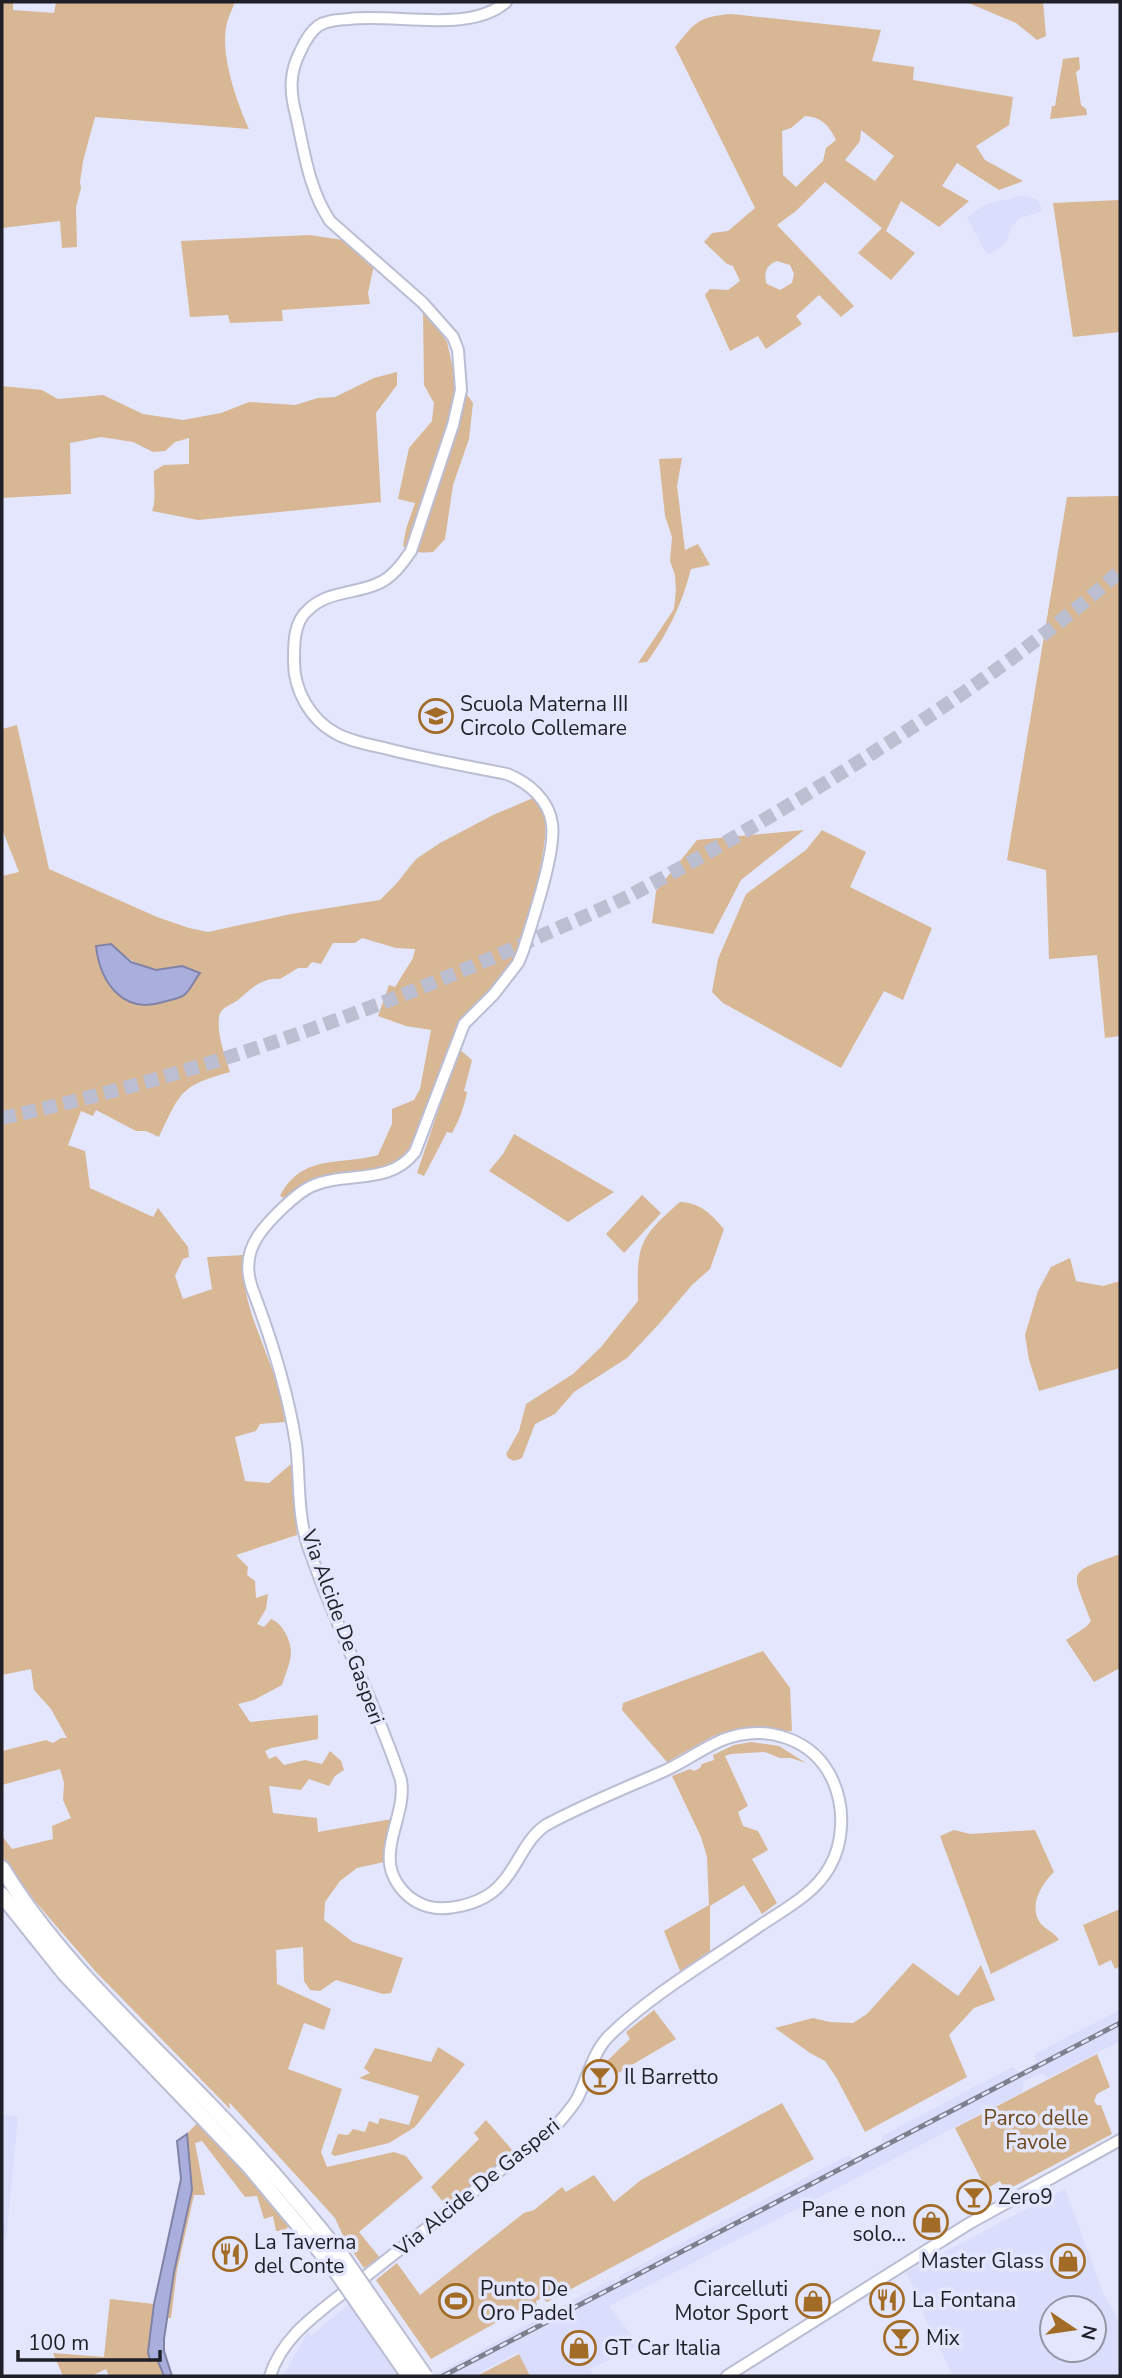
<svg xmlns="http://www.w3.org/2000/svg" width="1122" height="2378" font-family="'Nunito Sans',sans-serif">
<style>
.built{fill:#daddfb;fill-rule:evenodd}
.green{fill:#d8b794;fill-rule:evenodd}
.water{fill:#aaaedd;stroke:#8083a6;stroke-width:2}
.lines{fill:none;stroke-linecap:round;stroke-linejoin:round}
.highway-tunnel{stroke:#bcbed1;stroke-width:14;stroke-dasharray:14 7;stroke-linecap:butt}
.secondary-casing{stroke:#bbbdd3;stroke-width:14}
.highway-casing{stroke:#bbbdd3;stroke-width:18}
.secondary{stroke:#fff;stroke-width:10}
.highway{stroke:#fff;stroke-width:14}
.rail-casing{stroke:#7e808f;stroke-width:5}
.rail{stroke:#e3e6fc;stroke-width:2.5;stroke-dasharray:8;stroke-linecap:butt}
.highway-bridge-casing{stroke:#bbbdd3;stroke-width:18;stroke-linecap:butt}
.highway-bridge{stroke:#fff;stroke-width:14}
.labels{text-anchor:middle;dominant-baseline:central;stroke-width:7;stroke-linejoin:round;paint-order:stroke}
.poi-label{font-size:21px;fill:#1e1f27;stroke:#e3e6fc;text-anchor:start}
.street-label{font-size:21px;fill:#1e1f27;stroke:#e3e6fc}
.park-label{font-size:21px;fill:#6c481a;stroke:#e3e6fc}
</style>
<rect width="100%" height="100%" fill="#e3e6fc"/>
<g class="built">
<polygon points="1022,196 1037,199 1043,211 1020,218 1011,227 1006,242 998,249 987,255 967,217 986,204"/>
<polygon points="447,702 453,722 425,731 418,711"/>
<polygon points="1120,2010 1120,2041 1048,2078 1042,2073 1023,2082 1023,2092 609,2306 639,2345 590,2369 594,2376 530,2376 518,2352 473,2376 433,2376 612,2279 616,2282 619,2280 619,2276 849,2155 854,2159 882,2144 882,2136 1012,2067 1018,2072 1036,2063 1035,2054"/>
<polygon points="2,2115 18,2116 6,2239 2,2239"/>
<path d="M1065 2189 1104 2295 1120 2322V2376H953L922 2312 924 2310 906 2272ZM1052 2308H1094V2350H1052Z"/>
<polygon points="350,2303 399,2376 283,2376 308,2332 311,2336"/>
</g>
<g class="green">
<path d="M2 2H13V10L54 13 56 2H235C232 10 227 19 226 28 221 57 237 103 249 129L95 117 83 161 80 182 81 188 76 207 77 247 62 248 60 221 2 228Z"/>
<polygon points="966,2 1043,2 1046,36 1037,40 1016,23"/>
<path d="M731 14 881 30 872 61 914 67 913 80 1013 97 1009 125 976 146 985 160 1023 181 999 190 957 163 942 186 969 201 939 227 901 201 886 231 915 253 891 280 858 253 882 228 825 182 796 211 777 225 854 306 841 317 819 295 796 316 802 324 766 349 758 336 730 351 705 295 710 289 728 290 740 281 733 266 727 264 704 242 712 233 728 231 755 208 675 47C696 22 697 17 731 14ZM805 116C821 117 829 125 836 140L826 148 823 161 796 187 783 175 782 131 791 128ZM861 130 894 156 875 181 845 160 860 141ZM777 261 790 265 794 274 792 283 780 290 767 284C763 274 766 265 777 261Z"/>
<polygon points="1079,57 1080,69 1076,72 1081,105 1086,109 1087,115 1050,119 1052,106 1055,106 1063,59"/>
<polygon points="1120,200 1120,332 1073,337 1053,203"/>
<polygon points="310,235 349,241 374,265 368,293 370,304 282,310 283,321 230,323 228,315 190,317 181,241"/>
<path d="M423 308 447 342 455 378 473 403 469 439 453 485 445 539 433 552C424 553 410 553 403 546L406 529 415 503 398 499 409 448 432 421 434 403 424 385Z"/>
<path d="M397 372V385L376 413 381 502 198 520 152 511C157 499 153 484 154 471L164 465 189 464V438L175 442 165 451 153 452 133 442 101 437 70 443 71 494 2 498V386L42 390 58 399 103 395 143 414 183 420 221 413 249 402 295 405 318 398 335 397 374 378Z"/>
<path d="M682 458 677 486 685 550 698 544 710 565 691 569C682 604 668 633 647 662L638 663 674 609 676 590 675 575 670 561 672 537 665 516 659 459Z"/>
<polygon points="1120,496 1120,1036 1105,1038 1097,955 1049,959 1046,870 1007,860 1067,497"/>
<path d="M17 725 49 869 157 917 189 928 208 932 291 914 380 900 396 884 416 859 440 843 493 815 533 798C539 805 544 812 545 821 549 847 524 941 511 965 494 992 465 1011 452 1040 437 1073 431 1125 406 1152 375 1187 320 1158 286 1199L280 1196C303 1153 339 1166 378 1155L392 1124V1109L414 1100 420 1089 431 1030 406 1026 378 1016 389 985 395 987 413 958 415 949 396 948 362 938 355 943H333L321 964 312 962 307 968H298L280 979C262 977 251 989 238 1000 230 1006 220 1007 219 1018 217 1036 225 1056 230 1072 180 1086 181 1091 159 1137L146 1131H136L96 1110 93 1116 81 1111 68 1145 85 1151 90 1188 153 1217 158 1208 188 1247 189 1257 183 1259 175 1276 183 1299 212 1289 207 1257 244 1255C239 1296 261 1336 274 1375 280 1390 282 1407 285 1422L260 1424 256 1431 235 1437 245 1481 269 1483 291 1464 297 1535 236 1555 248 1567 247 1575 255 1581 256 1598 268 1594 266 1609 257 1624 264 1627 271 1619C282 1623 291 1640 291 1652 291 1662 285 1675 282 1685L254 1700 238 1704 250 1722 318 1715V1739L271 1748 265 1751 269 1759 276 1756 284 1765 305 1760 322 1764 330 1751 341 1761 344 1770 335 1776 329 1786 309 1779 301 1790 269 1786 273 1813 317 1818 318 1832 392 1819 384 1862 357 1868 340 1881 325 1902 324 1920 353 1942 403 1958 391 1993 383 1994 336 1980 320 1991 310 1990 304 1981 303 1947 276 1950 277 1984 331 2009 324 2030 304 2023 288 2069 342 2089 321 2152 327 2167 394 2152 406 2156 423 2178 359 2232 380 2258 364 2268 345 2240 335 2218 229 2102 230 2109 96 1972 33 1899 2 1856V1836L12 1849 53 1839 52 1826 71 1818 63 1800 64 1783 60 1769 2 1785V1751L46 1740 53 1743 61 1738H67L51 1709 34 1690 31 1669 2 1675V876L19 872 2 829V729ZM111 944C124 955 137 967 155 969 174 972 176 963 199 973H102Z"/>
<polygon points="804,830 741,880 713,934 652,923 656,891 697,840"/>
<polygon points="822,830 866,852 850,887 932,928 903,1000 884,991 841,1068 723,1003 712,992 718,959 746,894 806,850"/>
<path d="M459 1049 472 1060 464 1091 467 1092C464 1107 460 1119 452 1133L447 1132 424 1176 417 1173Z"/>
<polygon points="514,1134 614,1192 568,1222 489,1171 503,1154"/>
<polygon points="642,1195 661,1213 624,1253 606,1234"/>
<path d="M680 1202C701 1203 711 1214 724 1229L710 1269 692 1285 658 1325 627 1358 574 1392 555 1414 535 1424 522 1458 514 1461 508 1458 506 1454 519 1431 526 1404 573 1374 601 1347 638 1301C637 1247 637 1239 680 1202Z"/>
<polygon points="1070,1258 1076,1281 1103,1286 1120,1281 1120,1368 1039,1391 1029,1360 1025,1335 1038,1291 1051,1267"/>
<path d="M1120 1554V1668L1094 1682 1066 1640 1086 1627 1091 1621C1071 1568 1066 1574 1120 1554Z"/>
<polygon points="763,1651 790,1688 792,1731 727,1732 713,1736 667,1762 622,1710 623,1703"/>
<polygon points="751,1742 779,1746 806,1763 791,1758 780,1758 765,1752 731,1754 725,1756 748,1806 738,1812 743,1826 758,1831 768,1850 752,1859 777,1903 762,1914 744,1885 710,1906 710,1951 680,1971 664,1931 709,1905 707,1857 701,1837 672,1776 690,1769 694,1771 700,1768 702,1764 714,1760 713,1755 734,1745"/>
<path d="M954 1830 970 1834 1035 1830 1054 1872C1041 1884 1027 1908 1042 1925 1048 1931 1054 1932 1059 1940L991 1974 940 1836Z"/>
<polygon points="1120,1909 1120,1966 1115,1969 1111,1960 1099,1966 1083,1925"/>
<polygon points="913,1963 958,1996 981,1965 995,2000 974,2008 949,2035 967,2077 865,2132 836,2077 825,2061 810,2053 775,2028 813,2018 830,2022 853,2023 867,2014"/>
<polygon points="654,2010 676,2039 613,2076 609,2071 613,2069 607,2061 630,2039 626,2032"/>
<polygon points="438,2047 465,2064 415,2127 389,2143 335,2156 331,2154 338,2134 348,2135 353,2129 365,2132 369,2121 378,2124 380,2118 409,2125 419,2096 359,2078 370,2073 364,2068 375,2048 431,2062"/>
<polygon points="1097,2054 1110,2087 1097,2094 1094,2101 1097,2105 1101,2105 1112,2134 1005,2191 1000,2181 986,2189 955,2128"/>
<polygon points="782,2103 814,2159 547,2302 542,2298 536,2301 537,2307 528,2312 524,2307 431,2359 376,2280 397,2263 420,2295 524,2213 534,2210 562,2187 566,2192 594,2175 614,2202 641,2180"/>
<polygon points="486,2120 514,2152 448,2208 431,2187 479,2139 474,2133"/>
<polygon points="198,2122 259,2189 289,2226 284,2231 276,2231 273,2216 264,2219 257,2196 245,2197 202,2141 195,2143 205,2195 194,2195 177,2270 171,2318 168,2318 174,2272 192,2190 187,2134"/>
<polygon points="110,2299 154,2304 149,2358 150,2361 157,2359 164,2376 109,2376 106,2369 91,2376 63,2376 53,2353 104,2357"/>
<polygon points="519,2354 530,2376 477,2376"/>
</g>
<g class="water">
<path d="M111 944 131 962 156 970 182 966 200 973C195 979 190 991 184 995 179 999 169 1000 163 1002 124 1015 100 983 96 946Z"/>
<polygon points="187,2134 192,2190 174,2272 164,2339 164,2351 172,2376 164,2376 157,2359 150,2361 148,2352 154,2304 181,2179 177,2141"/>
</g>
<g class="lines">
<path class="highway-tunnel" d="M2 1118C189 1077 371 1014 545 934 574 921 603 909 631 895 713 851 793 804 871 754 957 699 1043 640 1120 571"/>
<g class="secondary-casing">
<g id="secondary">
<path d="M366 2276 554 2128C562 2119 571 2109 577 2099 588 2078 593 2050 611 2034 655 1992 711 1960 761 1925 785 1909 814 1894 829 1868 844 1843 845 1808 833 1781 814 1738 765 1723 722 1740 701 1749 683 1763 662 1772 623 1789 583 1805 546 1825 524 1840 519 1865 501 1884 484 1904 441 1916 417 1902 404 1895 392 1880 390 1864 387 1836 406 1808 401 1780 374 1699 334 1624 307 1543 297 1512 300 1476 296 1444 288 1393 273 1344 255 1296 246 1275 245 1256 258 1236 268 1221 296 1193 312 1186 346 1171 389 1186 415 1152L464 1024 494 994 518 963 523 951C532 922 556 852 552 824 549 800 529 783 507 774 467 766 427 759 388 749 371 745 352 742 337 734 310 720 293 689 294 659 294 642 294 622 308 610 327 591 354 594 377 584 392 578 402 564 411 551L453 425 461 390 458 350 453 337 423 303 330 221C309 190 304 151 296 115 290 93 289 73 300 52 304 43 310 32 318 26 327 20 338 20 349 19 394 13 470 34 506 2"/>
<path d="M270 2376C282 2338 313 2317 343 2293"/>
<polyline points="727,2376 970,2223 1120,2140"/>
</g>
</g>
<g class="highway-casing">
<g id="highway">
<path d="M2 1868C56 1957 136 2029 208 2103 257 2153 302 2205 344 2259"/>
<polyline points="2,1895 65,1974 250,2167 334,2268"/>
</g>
</g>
<use href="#secondary" class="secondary"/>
<use href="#highway" class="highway"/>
<g class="rail-casing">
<polyline id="rail" points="443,2376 1120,2023"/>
</g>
<use href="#rail" class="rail"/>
<g class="highway-bridge-casing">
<g id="highway-bridge">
<polyline points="344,2259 425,2376"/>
<polyline points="334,2268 409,2376"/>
</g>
</g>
<use href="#highway-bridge" class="highway-bridge"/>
</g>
<defs>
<g id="school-ring" transform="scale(1.75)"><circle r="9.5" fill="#e3e6fc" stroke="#a26b26" stroke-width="1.5"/><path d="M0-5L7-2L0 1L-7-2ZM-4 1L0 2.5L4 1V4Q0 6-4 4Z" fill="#a26b26"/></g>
<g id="bar-ring" transform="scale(1.75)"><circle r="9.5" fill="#e3e6fc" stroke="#a26b26" stroke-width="1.5"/><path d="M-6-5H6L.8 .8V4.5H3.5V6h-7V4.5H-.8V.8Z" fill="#a26b26"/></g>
<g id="shop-ring" transform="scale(1.75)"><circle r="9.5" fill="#e3e6fc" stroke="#a26b26" stroke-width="1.5"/><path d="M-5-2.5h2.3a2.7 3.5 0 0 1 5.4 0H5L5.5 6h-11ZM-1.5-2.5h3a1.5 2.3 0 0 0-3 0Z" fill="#a26b26"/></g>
<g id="restaurant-ring" transform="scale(1.75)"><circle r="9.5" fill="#e3e6fc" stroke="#a26b26" stroke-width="1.5"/><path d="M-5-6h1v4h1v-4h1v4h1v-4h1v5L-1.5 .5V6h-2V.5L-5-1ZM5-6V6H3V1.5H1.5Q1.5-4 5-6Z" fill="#a26b26"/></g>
<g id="stadium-ring" transform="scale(1.75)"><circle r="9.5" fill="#e3e6fc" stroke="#a26b26" stroke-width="1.5"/><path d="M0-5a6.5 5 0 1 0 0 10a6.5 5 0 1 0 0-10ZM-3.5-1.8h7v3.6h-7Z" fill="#a26b26"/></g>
</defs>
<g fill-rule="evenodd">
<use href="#school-ring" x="436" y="716"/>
<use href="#bar-ring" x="600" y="2077"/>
<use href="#bar-ring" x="974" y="2197"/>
<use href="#shop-ring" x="931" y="2222"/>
<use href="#restaurant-ring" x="230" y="2254"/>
<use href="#shop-ring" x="1068" y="2261"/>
<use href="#restaurant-ring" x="887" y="2300"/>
<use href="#stadium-ring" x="456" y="2301"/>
<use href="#shop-ring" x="813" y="2301"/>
<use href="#bar-ring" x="901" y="2338"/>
<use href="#shop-ring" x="579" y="2348"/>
</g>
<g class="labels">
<g class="poi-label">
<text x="460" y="704">Scuola Materna III<tspan x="460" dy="24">Circolo Collemare</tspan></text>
<text x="624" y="2077">Il Barretto</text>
<text x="998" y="2197">Zero9</text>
<text x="906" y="2210" text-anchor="end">Pane e non<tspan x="906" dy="24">solo...</tspan></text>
<text x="254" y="2242">La Taverna<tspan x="254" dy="24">del Conte</tspan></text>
<text x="1044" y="2261" text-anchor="end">Master Glass</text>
<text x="480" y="2289">Punto De<tspan x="480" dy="24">Oro Padel</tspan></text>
<text x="788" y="2289" text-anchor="end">Ciarcelluti<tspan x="788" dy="24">Motor Sport</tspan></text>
<text x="912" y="2300">La Fontana</text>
<text x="926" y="2338">Mix</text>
<text x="604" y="2348">GT Car Italia</text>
</g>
<g class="street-label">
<text transform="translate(343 1627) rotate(70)">Via Alcide De Gasperi</text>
<text transform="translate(477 2187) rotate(-39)">Via Alcide De Gasperi</text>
</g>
<g class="park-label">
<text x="1036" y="2118">Parco delle<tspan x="1036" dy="24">Favole</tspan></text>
</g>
</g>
<rect width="1122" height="2378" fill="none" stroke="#1e1f27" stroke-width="7"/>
<g transform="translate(1073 2329) rotate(103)"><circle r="33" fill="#e3e6fc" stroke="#9496a7" stroke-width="2"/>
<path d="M0-5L12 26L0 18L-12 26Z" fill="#a26b26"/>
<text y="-10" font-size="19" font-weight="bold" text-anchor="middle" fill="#1e1f27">N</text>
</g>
<path d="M18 2350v10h142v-10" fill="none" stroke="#1e1f27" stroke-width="3.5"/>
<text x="28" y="2350" font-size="21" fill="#1e1f27" stroke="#e3e6fc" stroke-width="5" paint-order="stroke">100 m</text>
</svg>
